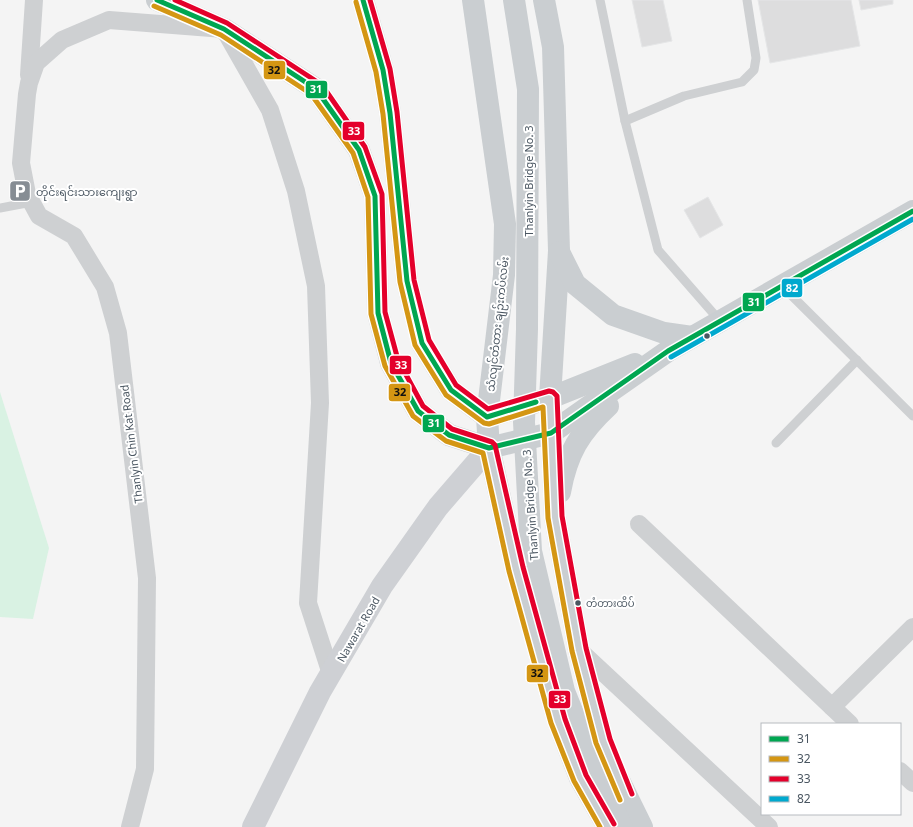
<svg xmlns="http://www.w3.org/2000/svg" width="913" height="827" font-family="'Noto Sans','Noto Sans Myanmar',sans-serif">
<style>
.green{fill:#d9f2e3}
.building{fill:#ddddde;stroke:#e5e6e7}
.lines{fill:none;stroke-linecap:round;stroke-linejoin:round}
.service{stroke:#ced0d2;stroke-width:9}
.minor{stroke:#ced0d2;stroke-width:18}
.secondary{stroke:#ced0d4;stroke-width:22}
.primary{stroke:#caced1;stroke-width:22}
.primary-bridge{stroke:#caced1;stroke-width:22}
.bus-1-casing{stroke:#fff;stroke-width:8}
.bus-2-casing{stroke:#fff;stroke-width:8}
.bus-3-casing{stroke:#fff;stroke-width:8}
.bus-4-casing{stroke:#fff;stroke-width:8}
.bus-1{stroke:#00a651;stroke-width:5}
.bus-2{stroke:#d49613;stroke-width:5}
.bus-3{stroke:#e4002b;stroke-width:5}
.bus-4{stroke:#00a9ce;stroke-width:5}
.bus-dot{fill:#4a5661;stroke:#fff;stroke-width:1.5}
.labels{text-anchor:middle;dominant-baseline:central;stroke-width:4;stroke-linejoin:round;paint-order:stroke}
.bus-label{font-size:10px;fill:#4a5661;stroke:#fff;text-anchor:start}
.street-label{font-size:11px;fill:#4a5661;stroke:#fff}
.poi-label{font-size:11px;fill:#4a5661;stroke:#fff;text-anchor:start}
.line-badge{stroke:#fff;stroke-width:1.5}
.badge-label{font-size:11px;text-anchor:middle;font-weight:bold;fill:#fff}
.pale-badge-label{font-size:11px;text-anchor:middle;font-weight:bold;fill:#111}
</style>
<rect width="100%" height="100%" fill="#f4f4f4"/>
<polygon class="green" points="0,392 49,548 33,619 0,617"/>
<g class="building">
<polygon points="632,0 663,0 672,41 642,47"/>
<polygon points="758,0 851,0 860,46 770,63"/>
<polygon points="859,0 893,0 893,4 861,10"/>
<polygon points="708,197 723,225 700,238 684,210"/>
</g>
<g class="lines">
<g class="service">
<polyline points="600,0 625,121 658,250 720,321"/>
<polyline points="625,121 684,96 742,82 754,70 756,58 747,0"/>
<polyline points="0,208 32,202"/>
<polyline points="782,286 913,416"/>
<polyline points="776,443 857,360"/>
</g>
<g class="minor">
<polyline points="29,75 34,0"/>
<polyline points="639,524 850,724"/>
<polyline points="579,650 769,827"/>
<polyline points="832,707 913,627"/>
<polyline points="900,771 913,783"/>
<polyline points="130,827 145,769 147,578 118,333 105,287 74,236 39,216 27,194 21,163 27,94 29,83 36,63 62,40 109,20 224,29 270,110 296,191 316,286 320,403 308,603 331,674"/>
</g>
<polyline class="secondary" points="253,827 320,692 382,586 438,507 489,448"/>
<g class="primary">
<polyline points="157,0 224,29 316,89 359,150 375,196 378,313 391,363 418,411 449,435 489,448 551,433 668,351 913,211"/>
<polyline points="363,0 383,70 390,113 407,281 422,343 451,390 487,417"/>
<polyline points="473,0 505,224 504,275 487,417 489,448 516,569 558,721 580,778 608,827"/>
<polyline points="544,0 553,47 559,251 550,398 555,517 579,650 603,741 614,770 642,827"/>
<polyline points="559,252 575,284 613,315 664,333 692,337"/>
<polyline points="487,417 550,398 635,364"/>
<path d="M560 492C567 453 580 432 608 406"/>
</g>
<polyline class="primary-bridge" points="514,0 528,89 527,329 524,422 531,551 564,691 601,783 622,827"/>
<g class="bus-1-casing">
<g id="bus-1">
<polyline points="157,0 224,29 316,89 359,150 375,196 378,313 391,363 418,411 449,435 489,448 551,433 668,351 913,211"/>
<polyline points="363,0 383,70 390,113 407,281 422,343 451,390 487,417 536,402"/>
</g>
</g>
<g class="bus-2-casing">
<g id="bus-2">
<polyline points="356,2 376,72 383,114 400,282 415,345 446,395 484,423 489,424 543,407 548,518 572,651 596,743 620,800"/>
<polyline points="154,6 221,35 311,94 353,153 368,197 371,314 385,366 413,416 446,441 483,453 509,571 551,723 574,781 600,827"/>
</g>
</g>
<g class="bus-3-casing">
<g id="bus-3">
<polyline points="175,0 227,23 322,85 365,147 382,194 385,312 398,360 423,406 452,429 492,442 495,445 523,567 565,719 586,775 614,824"/>
<polyline points="370,0 390,69 397,112 414,280 429,340 456,385 488,409 549,391 553,392 557,396 562,516 586,648 610,739 632,794"/>
</g>
</g>
<g class="bus-4-casing">
<polyline id="bus-4" points="671,357 913,219"/>
</g>
<use href="#bus-1" class="bus-1"/>
<use href="#bus-2" class="bus-2"/>
<use href="#bus-3" class="bus-3"/>
<use href="#bus-4" class="bus-4"/>
</g>
<defs>
<g id="parking-square" transform="scale(1.15)"><rect x="-9" y="-9" width="18" height="18" rx="4" fill="#868d94" stroke="#fff"/><path d="M-3.5-5.5H1a3.5 3.5 0 0 1 0 7H-1V5.5H-3.5ZM-1-3.4V-.6H.8a1.4 1.4 0 0 0 0-2.8Z" fill="#fff"/></g>
</defs>
<g fill-rule="evenodd">
<use href="#parking-square" x="20" y="191"/>
</g>
<g class="bus-dot">
<circle cx="707" cy="336" r="3.5"/>
<circle cx="578" cy="603" r="3.5"/>
</g>
<g class="labels">
<g class="bus-label">
<text x="586" y="603">တံတားထိပ်</text>
</g>
<g class="street-label">
<text transform="translate(528 181) rotate(-90)">Thanlyin Bridge No. 3</text>
<text transform="translate(497 324) rotate(-84)">သံလျင်တံတား ချဉ်းကပ်လမ်း</text>
<text transform="translate(131 444) rotate(-97)">Thanlyin Chin Kat Road</text>
<text transform="translate(530 505) rotate(-94)">Thanlyin Bridge No. 3</text>
<text transform="translate(358 629) rotate(-60)">Nawarat Road</text>
</g>
<g class="poi-label">
<text x="36" y="191">တိုင်းရင်းသားကျေးရွာ</text>
</g>
</g>
<g class="line-badge">
<rect x="263" y="60" width="23" height="20" rx="4" fill="#d49613"/>
<rect x="305" y="80" width="23" height="19" rx="4" fill="#00a651"/>
<rect x="342" y="121" width="23" height="20" rx="4" fill="#e4002b"/>
<rect x="781" y="278" width="22" height="20" rx="4" fill="#00a9ce"/>
<rect x="742" y="292" width="23" height="20" rx="4" fill="#00a651"/>
<rect x="389" y="355" width="23" height="20" rx="4" fill="#e4002b"/>
<rect x="388" y="383" width="23" height="19" rx="4" fill="#d49613"/>
<rect x="422" y="414" width="23" height="19" rx="4" fill="#00a651"/>
<rect x="526" y="664" width="23" height="19" rx="4" fill="#d49613"/>
<rect x="548" y="690" width="23" height="19" rx="4" fill="#e4002b"/>
</g>
<g class="badge-label">
<text x="316" y="93">31</text>
<text x="354" y="135">33</text>
<text x="792" y="292">82</text>
<text x="754" y="306">31</text>
<text x="401" y="369">33</text>
<text x="434" y="427">31</text>
<text x="560" y="703">33</text>
</g>
<g class="pale-badge-label">
<text x="274" y="74">32</text>
<text x="400" y="396">32</text>
<text x="537" y="677">32</text>
</g>
<rect x="761" y="723" width="140" height="92" fill="#ffffff" stroke="#b7bbc0"/>
<rect x="769" y="736" width="20" height="6" fill="#00a651" stroke="#b7bbc0"/>
<text x="797" y="743" font-size="12" fill="#4a5661">31</text>
<rect x="769" y="756" width="20" height="6" fill="#d49613" stroke="#b7bbc0"/>
<text x="797" y="763" font-size="12" fill="#4a5661">32</text>
<rect x="769" y="776" width="20" height="6" fill="#e4002b" stroke="#b7bbc0"/>
<text x="797" y="783" font-size="12" fill="#4a5661">33</text>
<rect x="769" y="796" width="20" height="6" fill="#00a9ce" stroke="#b7bbc0"/>
<text x="797" y="803" font-size="12" fill="#4a5661">82</text>
</svg>
